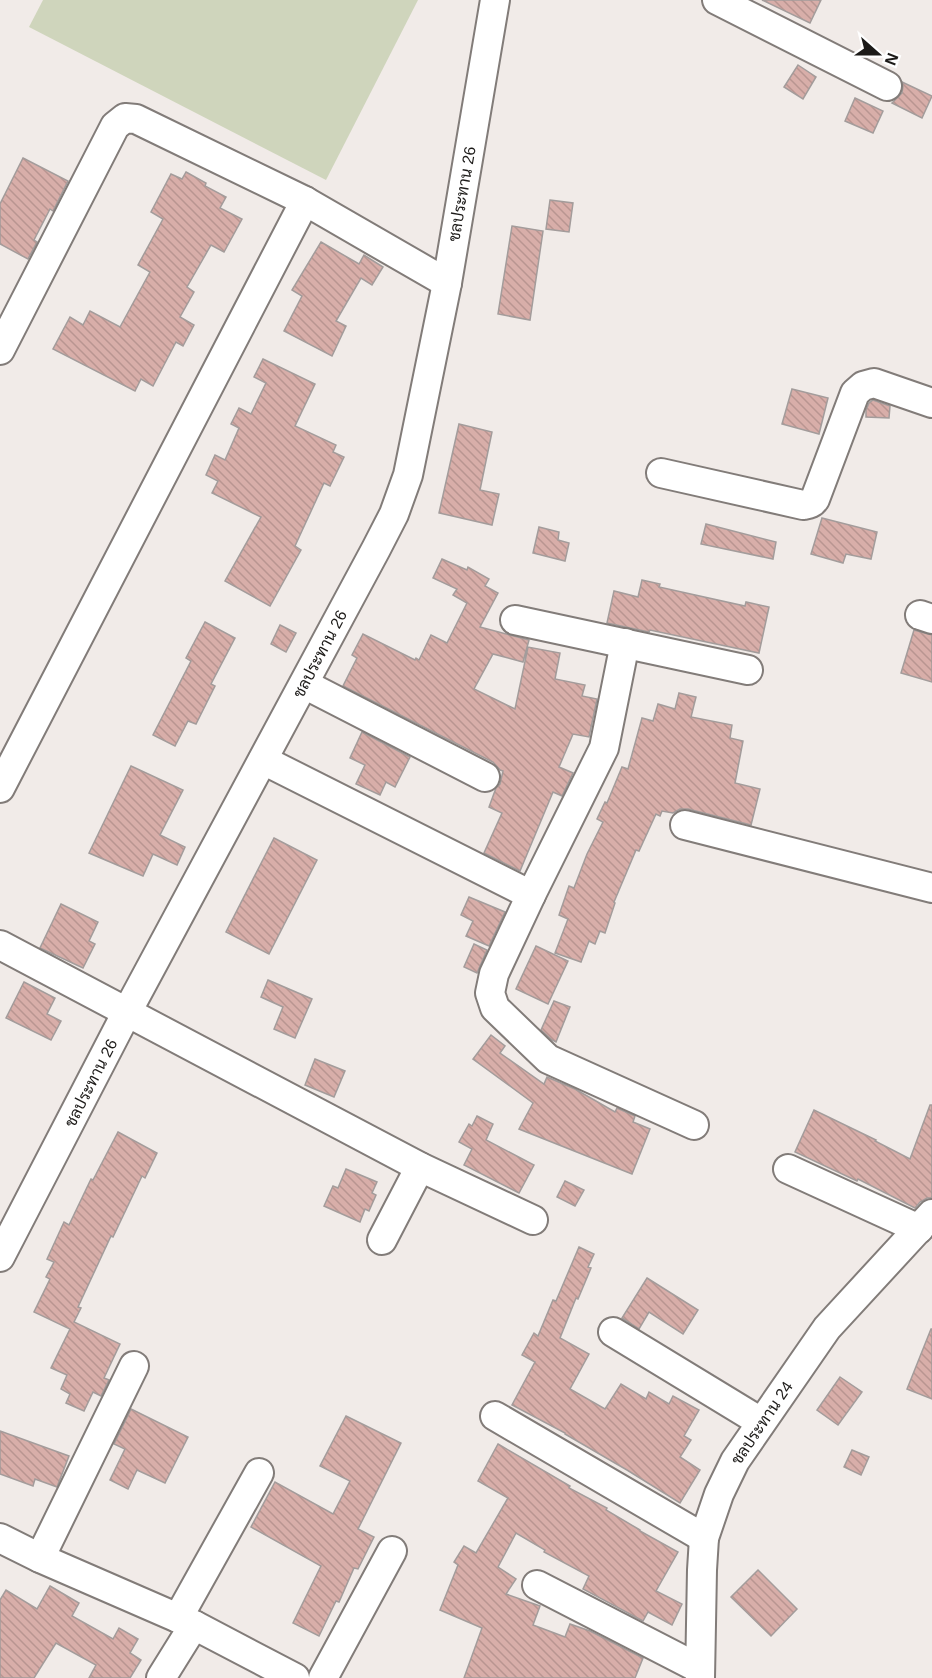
<svg xmlns="http://www.w3.org/2000/svg" width="932" height="1678" font-family="Helvetica,Sarabun,sans-serif">
<style>
.pitch{fill:#cfd5bc}
.building{fill:url(#building-back-hatch);stroke:#a39c9b;stroke-width:1.5}
.lines{fill:none;stroke-linecap:round;stroke-linejoin:round}
.minor-casing{stroke:#827c79;stroke-width:32}
.minor{stroke:#fff;stroke-width:28}
.labels{text-anchor:middle;dominant-baseline:central;stroke-width:6;stroke-linejoin:round;paint-order:stroke}
.street-label{font-size:16px;fill:#1c1a18;stroke:#fff}
</style>
<defs>
<pattern id="building-back-hatch" width="6" height="6" patternUnits="userSpaceOnUse" patternTransform="scale(1.5)"><rect width="6" height="6" fill="#d8aea9"/><path d="M-1 5l2 2M0 0l6 6M5-1l2 2" fill="none" stroke="#b99591"/></pattern>
</defs>
<rect width="100%" height="100%" fill="#f1ebe8"/>
<polygon class="pitch" points="43,0 418,0 326,180 29,27"/>
<g class="building">
<polygon points="762,0 821,0 810,23"/>
<polygon points="798,65 816,77 803,99 784,87"/>
<polygon points="902,82 932,96 922,118 892,103 902,93 903,86"/>
<polygon points="855,98 883,111 873,133 845,121"/>
<polygon points="23,158 68,181 53,211 50,209 34,240 37,242 28,259 0,244 0,204"/>
<polygon points="186,172 206,183 205,186 226,197 220,208 242,219 224,252 211,245 187,287 194,292 180,317 194,325 183,346 176,342 153,386 141,379 135,391 53,349 70,317 83,325 90,311 120,327 150,272 138,265 163,219 151,212 171,174 182,179"/>
<polygon points="550,200 573,203 569,232 546,229"/>
<polygon points="512,226 543,231 530,320 498,314"/>
<polygon points="321,242 359,264 364,255 383,267 372,285 361,278 336,321 346,326 332,356 284,331 302,296 292,290"/>
<polygon points="263,359 315,384 295,426 336,445 333,452 344,457 330,486 324,483 295,546 301,550 270,606 225,581 261,517 212,493 218,481 206,475 215,455 225,460 239,428 231,424 239,408 251,414 266,383 254,377"/>
<polygon points="792,389 828,398 819,434 782,424"/>
<polygon points="873,400 890,406 889,418 866,417 866,410 869,403"/>
<polygon points="459,424 492,432 480,490 499,494 492,525 439,513"/>
<polygon points="822,518 877,532 871,559 846,554 843,563 811,554"/>
<polygon points="706,524 776,542 773,559 701,544"/>
<polygon points="539,527 559,532 558,540 569,543 565,561 533,553"/>
<polygon points="442,559 467,570 468,567 489,579 485,586 498,593 480,627 529,640 523,662 493,654 474,689 515,709 528,647 560,653 555,679 585,685 582,696 597,699 589,737 573,734 559,767 573,773 562,796 553,792 520,871 484,853 502,813 489,807 496,788 500,784 503,771 500,770 493,762 343,686 357,658 352,655 363,634 415,660 416,658 419,660 431,635 447,643 467,603 453,595 457,589 433,578"/>
<polygon points="642,580 660,584 659,587 745,606 746,602 769,607 759,653 650,630 649,632 607,623 614,591 638,597"/>
<polygon points="205,622 235,638 211,684 215,686 196,724 188,721 175,746 153,735 191,661 186,658"/>
<polygon points="280,625 296,633 286,652 271,644"/>
<polygon points="914,630 932,635 932,682 901,673"/>
<polygon points="679,693 696,697 691,717 732,725 730,738 743,741 735,783 760,789 751,825 688,809 680,809 673,813 662,811 660,816 656,814 639,851 636,850 614,902 615,903 605,933 600,931 595,944 589,941 581,962 555,953 568,919 559,915 569,886 574,888 587,854 603,822 597,819 605,802 607,803 622,767 628,769 642,718 653,721 658,704 675,709"/>
<polygon points="362,732 410,757 395,787 386,782 380,795 356,784 365,765 350,758"/>
<polygon points="131,766 183,790 160,835 185,847 177,865 153,854 143,876 89,853"/>
<polygon points="274,838 317,860 269,954 226,932"/>
<polygon points="469,897 505,912 489,946 466,936 473,921 461,915"/>
<polygon points="61,904 98,922 89,941 95,944 83,968 40,948"/>
<polygon points="474,944 487,950 477,973 464,967"/>
<polygon points="536,946 568,961 548,1004 516,989"/>
<polygon points="268,980 312,999 295,1038 274,1029 283,1007 261,997"/>
<polygon points="24,982 55,998 47,1014 61,1021 51,1040 6,1018"/>
<polygon points="554,1001 570,1007 556,1042 552,1040 541,1030"/>
<polygon points="491,1035 505,1046 500,1053 544,1084 547,1077 575,1089 615,1112 617,1108 635,1116 633,1122 650,1129 632,1174 519,1129 533,1103 473,1059"/>
<polygon points="315,1059 345,1071 334,1097 305,1085"/>
<polygon points="930,1105 932,1105 932,1196 931,1198 927,1198 920,1202 915,1208 858,1179 857,1181 795,1152 814,1110 876,1140 875,1141 910,1159"/>
<polygon points="477,1116 493,1124 486,1140 534,1165 519,1193 464,1165 472,1149 459,1142 469,1124 472,1126"/>
<polygon points="118,1132 157,1153 145,1178 142,1176 113,1237 111,1236 78,1307 81,1308 74,1322 120,1344 104,1378 109,1380 101,1396 93,1392 84,1411 66,1403 70,1394 61,1389 67,1375 51,1368 70,1329 34,1312 50,1279 46,1277 54,1262 47,1259 64,1222 69,1225 91,1179 93,1180"/>
<polygon points="346,1169 377,1182 372,1193 376,1195 369,1211 365,1209 360,1222 324,1206 333,1186 338,1188"/>
<polygon points="565,1181 584,1190 575,1206 557,1197"/>
<polygon points="579,1247 594,1254 588,1267 591,1268 578,1299 576,1298 560,1338 589,1354 570,1389 605,1409 621,1384 646,1399 649,1392 669,1404 673,1396 699,1410 684,1436 691,1440 680,1457 700,1470 680,1503 627,1470 565,1434 565,1433 512,1405 535,1362 522,1355 534,1333 538,1336 553,1300 556,1301"/>
<polygon points="647,1278 698,1310 683,1334 649,1312 639,1329 622,1318"/>
<polygon points="931,1329 932,1329 932,1399 907,1389"/>
<polygon points="840,1377 862,1392 838,1425 817,1410"/>
<polygon points="131,1409 188,1437 165,1483 137,1470 128,1489 110,1480 125,1449 114,1444"/>
<polygon points="346,1416 401,1443 358,1529 374,1537 358,1569 354,1568 339,1602 336,1601 319,1636 293,1623 321,1566 251,1527 275,1482 333,1514 350,1481 320,1466"/>
<polygon points="0,1431 69,1456 57,1487 35,1479 33,1486 0,1474"/>
<polygon points="498,1444 570,1486 569,1488 607,1508 606,1510 640,1530 640,1531 678,1552 656,1591 682,1604 672,1625 648,1612 643,1621 583,1589 589,1576 544,1552 545,1550 516,1533 498,1567 516,1579 506,1594 540,1606 533,1625 565,1637 570,1624 590,1631 643,1658 635,1678 464,1678 482,1628 440,1610 458,1565 454,1562 464,1546 476,1553 508,1498 478,1481"/>
<polygon points="852,1450 869,1457 861,1475 844,1467"/>
<polygon points="758,1570 797,1609 771,1636 731,1597"/>
<polygon points="50,1586 79,1603 72,1616 113,1639 119,1628 138,1639 130,1653 141,1660 130,1678 89,1678 96,1665 56,1643 34,1678 0,1678 0,1600 6,1590 37,1609"/>
</g>
<g class="lines">
<g class="minor-casing">
<g id="minor">
<polyline points="717,0 887,86"/>
<polyline points="0,350 115,126 125,118 136,119 305,201 447,283"/>
<path d="M661 473 803 505C808 504 812 504 815 499L855 393 863 386 874 383 932 403"/>
<polyline points="920,615 932,619"/>
<polyline points="515,620 748,670"/>
<polyline points="625,643 604,748 531,895 494,974 490,993 495,1008 548,1059 694,1125"/>
<polyline points="304,684 485,777"/>
<polyline points="263,760 531,895"/>
<polyline points="0,788 305,201"/>
<polyline points="685,825 932,888"/>
<polyline points="0,945 420,1167 533,1220"/>
<polyline points="788,1169 919,1229"/>
<polyline points="382,1240 420,1167"/>
<polyline points="0,1257 127,1012 376,549 394,514 408,475 447,283 495,0"/>
<polyline points="613,1332 761,1422"/>
<polyline points="495,1416 704,1538"/>
<polyline points="0,1538 40,1558 194,1625 295,1678"/>
<polyline points="40,1558 134,1366"/>
<polyline points="537,1585 700,1669"/>
<polyline points="178,1618 259,1473"/>
<polyline points="161,1678 194,1625"/>
<polyline points="323,1678 392,1551"/>
<polyline points="700,1678 702,1570 704,1538 719,1494 735,1461 827,1328 932,1214"/>
</g>
</g>
<use href="#minor" class="minor"/>
</g>
<g class="labels">
<g class="street-label">
<text transform="translate(462 194) rotate(-80)">ชลประทาน 26</text>
<text transform="translate(320 654) rotate(-62)">ชลประทาน 26</text>
<text transform="translate(91 1083) rotate(-63)">ชลประทาน 26</text>
<text transform="translate(762 1423) rotate(-56)">ชลประทาน 24</text>
</g>
</g>
<g transform="translate(878 54) rotate(111)" stroke="#ffffff" stroke-width="4.5" paint-order="stroke">
<path d="M0-4.5L10 22L0 15L-10 22Z" fill="#1c1a18"/>
<text y="-9" font-size="16" font-weight="bold" text-anchor="middle" fill="#1c1a18">N</text>
</g>
</svg>
